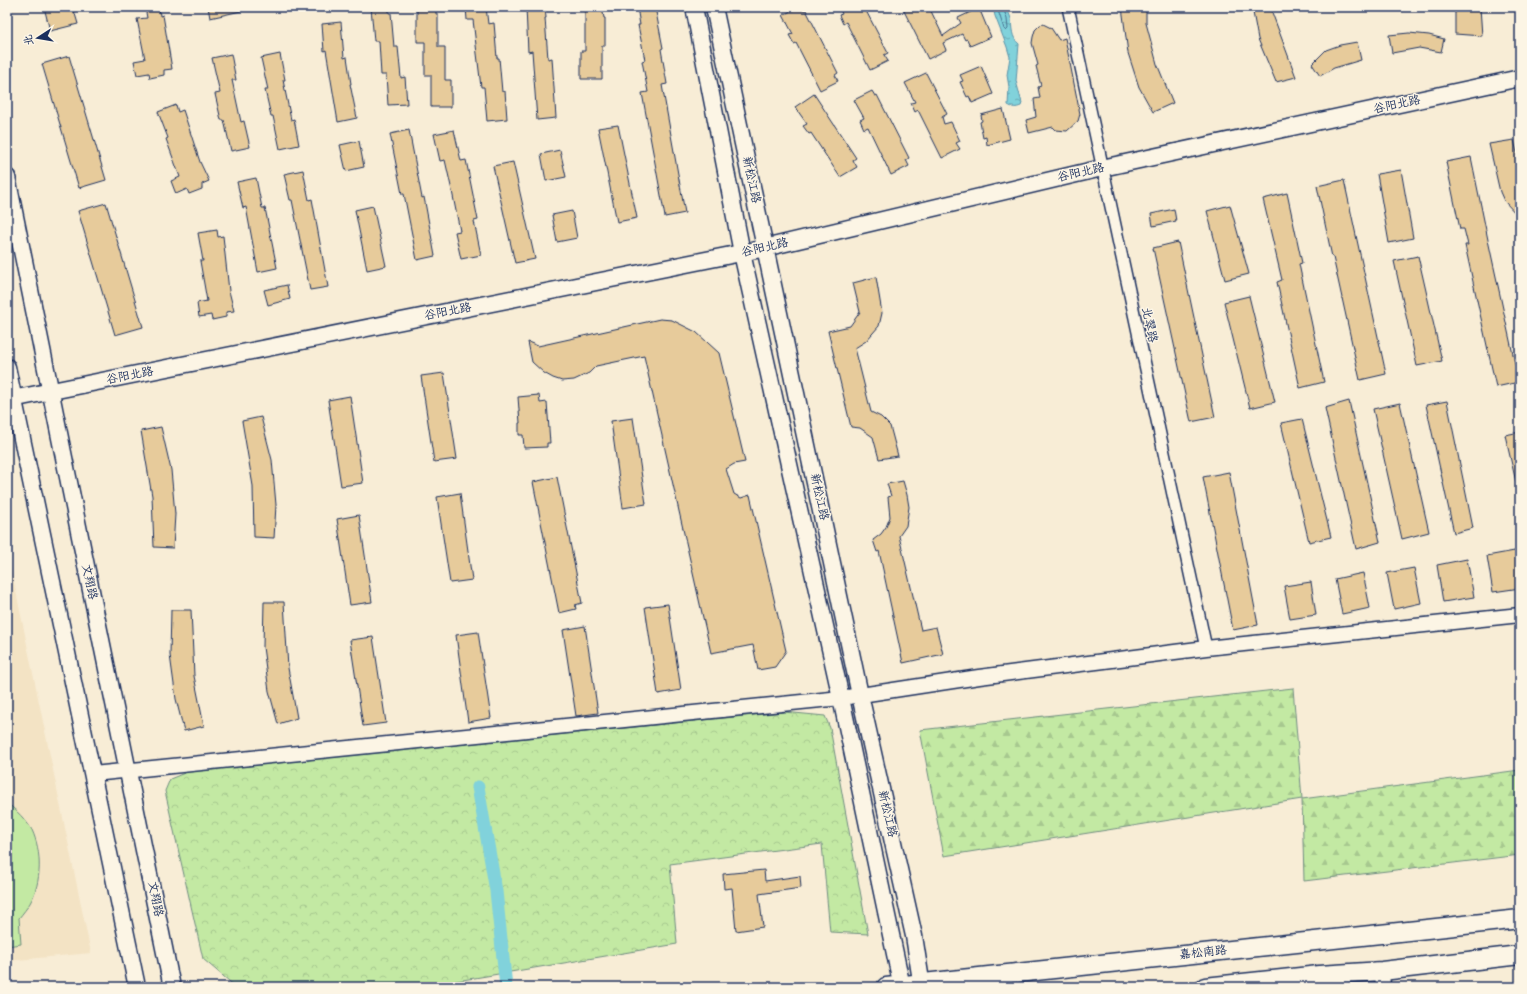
<svg xmlns="http://www.w3.org/2000/svg" width="1527" height="994" font-family="Mynerve,'LXGW WenKai TC',sans-serif">
<style>
.built{fill:#f3e3c4}
.green{fill:#c3e9a3;stroke:#6f8c80}
.forest{fill:url(#forest-firs);stroke:#6f8c80}
.park{fill:url(#park-crowns);stroke:#6f8c80}
.water{fill:url(#water-ripples);stroke:#5891a9}
.lines{fill:none;stroke-linecap:round;stroke-linejoin:round}
.shore{stroke:#447090;stroke-width:1}
.canal{stroke:#81d2db;stroke-width:13}
.building{fill:#e7cb9b;stroke:#1b2f5e}
.minor-casing{stroke:#1b2f5e;stroke-width:14}
.tertiary-casing{stroke:#1b2f5e;stroke-width:17}
.secondary-casing{stroke:#1b2f5e;stroke-width:19}
.primary-casing{stroke:#1b2f5e;stroke-width:21}
.minor{stroke:#fcf5e5;stroke-width:11}
.tertiary{stroke:#fcf5e5;stroke-width:14}
.secondary{stroke:#fcf5e5;stroke-width:16}
.primary{stroke:#fcf5e5;stroke-width:18}
.labels{text-anchor:middle;dominant-baseline:central;stroke-width:3;stroke-linejoin:round;paint-order:stroke}
.street-label{font-size:12px;fill:#1b2f5e;stroke:#fcf5e5}
</style>
<defs>
<pattern id="forest-firs" width="22" height="20" patternUnits="userSpaceOnUse"><rect width="22" height="20" fill="#c3e9a3"/><path d="M5 1l3.5 6h-7zM16 11l3.5 6h-7z" fill="#a7c88f"/></pattern>
<pattern id="park-crowns" width="20" height="18" patternUnits="userSpaceOnUse"><rect width="20" height="18" fill="#c3e9a3"/><path d="M2 6a3 3 0 1 1 6 0M12 15a3 3 0 1 1 6 0" fill="none" stroke="#a7c88f"/></pattern>
<pattern id="water-ripples" width="26" height="14" patternUnits="userSpaceOnUse"><rect width="26" height="14" fill="#81d2db"/><path d="M2 4q2-2 4 0t4 0M15 11q2-2 4 0t4 0" fill="none" stroke="#69abb5"/></pattern>
</defs>
<rect width="100%" height="100%" fill="#f8edd6"/>
<filter id="ink" filterUnits="userSpaceOnUse"><feTurbulence type="fractalNoise" baseFrequency=".025" numOctaves="2"/><feDisplacementMap in="SourceGraphic" scale="8" xChannelSelector="R" yChannelSelector="G"/><feConvolveMatrix kernelMatrix="1 2 1 2 8 2 1 2 1" color-interpolation-filters="sRGB"/></filter>
<g filter="url(#ink)">
<polygon class="built" points="7,548 91,953 7,961"/>
<path class="green" d="M7 803C16 810 26 820 32 830 42 852 42 882 30 903 27 908 23 913 19 918L21 944 7 946Z"/>
<polygon class="forest" points="1293,688 1302,799 1520,770 1520,855 1304,881 1302,799 944,856 920,730"/>
<polygon class="park" points="784,712 825,716 830,728 868,934 830,932 822,844 670,864 677,944 421,987 236,987 203,959 165,791 170,779 187,772"/>
<path class="water" d="M993 7H1006C1008 11 1010 15 1011 19 1012 28 1011 37 1019 44L1016 81 1022 103 1021 106C1016 108 1013 108 1008 105L1009 87 1007 75 1010 57 1007 47 995 16Z"/>
<g class="lines">
<polyline class="shore" points="997,7 1004,29 1006,31 1008,29 1007,19 1003,7"/>
<polyline class="canal" points="478,787 496,891 506,987"/>
</g>
<g class="building">
<polygon points="44,7 73,7 78,24 50,31"/>
<polygon points="145,7 159,7 160,16 163,15 172,69 164,70 164,75 150,78 149,73 137,75 134,61 145,59 137,19 147,18"/>
<polygon points="208,7 240,7 241,11 210,18"/>
<polygon points="371,7 389,7 389,13 391,13 394,47 398,47 401,78 405,77 407,104 388,105 386,75 381,75 379,41 374,41"/>
<polygon points="417,7 436,7 436,14 438,14 438,47 445,47 445,80 451,80 451,107 431,107 431,75 425,75 425,42 417,42"/>
<polygon points="466,7 486,7 488,24 494,23 497,58 499,58 502,92 505,91 507,119 487,121 484,87 481,87 473,20 467,20"/>
<polygon points="526,7 545,7 546,18 545,18 548,59 552,58 556,118 537,120 532,51 528,52"/>
<polygon points="585,7 602,7 604,18 605,18 605,46 602,46 602,79 581,79 581,51 585,51"/>
<polygon points="637,7 655,7 663,48 661,49 667,84 662,85 685,213 665,217 642,93 648,92 642,61 645,60 638,25 640,25"/>
<polygon points="799,7 802,7 804,11 806,10 838,73 835,75 838,81 820,90 796,43 794,44 789,35 793,34 783,15"/>
<polygon points="839,7 864,7 888,53 884,55 888,61 870,70 846,22 843,24 839,15 842,14"/>
<polygon points="902,7 929,7 943,36 961,23 958,18 979,8 991,37 970,46 967,39 965,40 962,34 943,43 946,50 928,59"/>
<polygon points="1122,7 1146,7 1146,23 1157,64 1173,103 1153,112 1139,87 1128,53"/>
<polygon points="1252,7 1270,7 1296,77 1276,82 1258,39"/>
<polygon points="1455,7 1480,7 1482,36 1455,34"/>
<polygon points="341,22 344,58 347,57 351,84 350,84 357,118 338,122 326,50 324,51 322,24"/>
<polygon points="1043,24 1051,28 1059,40 1065,38 1080,114 1078,121 1067,131 1056,130 1053,127 1029,133 1026,120 1036,117 1034,99 1040,98 1038,87 1041,86 1036,66 1038,65 1032,43 1033,37 1035,30 1040,25"/>
<polygon points="1409,33 1429,35 1444,39 1441,52 1419,48 1392,53 1389,35"/>
<polygon points="1357,42 1361,60 1334,68 1320,76 1312,64 1326,50 1340,45"/>
<polygon points="231,54 236,80 232,80 241,122 244,121 250,147 231,151 224,120 221,120 215,94 220,93 212,58"/>
<polygon points="280,54 285,80 283,80 291,120 294,119 299,145 280,149 273,116 271,116 265,90 268,90 261,58"/>
<polygon points="69,56 106,180 79,188 42,64"/>
<polygon points="981,66 993,94 972,103 969,96 967,97 960,82 963,81 960,75"/>
<polygon points="926,73 947,114 942,117 944,124 951,122 960,141 956,143 960,149 942,158 918,110 915,112 911,103 915,102 905,83"/>
<polygon points="872,91 875,96 877,95 909,158 906,160 909,166 891,175 868,127 864,129 860,120 864,118 854,100"/>
<polygon points="814,94 856,158 853,160 857,167 840,177 811,133 809,134 803,126 807,124 795,107"/>
<polygon points="176,105 178,112 183,110 200,162 209,181 202,184 202,189 189,194 187,189 176,194 171,181 180,177 166,139 168,138 158,112"/>
<polygon points="1003,109 1010,139 987,145 986,137 983,138 980,122 982,121 981,115"/>
<polygon points="618,125 637,218 617,222 598,128"/>
<polygon points="409,130 422,198 424,197 435,256 417,260 404,194 402,194 390,134"/>
<polygon points="454,130 461,161 466,160 478,220 474,221 481,255 461,259 455,232 460,231 452,191 445,160 440,161 434,134"/>
<polygon points="1514,140 1520,166 1520,218 1504,201 1500,192 1489,144"/>
<polygon points="359,141 364,167 346,171 340,145"/>
<polygon points="560,150 566,177 546,181 541,154"/>
<polygon points="1471,157 1488,240 1519,382 1496,387 1465,245 1468,245 1464,229 1460,229 1446,162"/>
<polygon points="513,162 535,259 515,263 493,166"/>
<polygon points="303,170 309,200 312,199 328,287 310,290 292,200 290,200 284,174"/>
<polygon points="1401,170 1413,238 1389,243 1377,174"/>
<polygon points="256,178 262,208 265,208 277,268 258,272 246,207 243,208 237,182"/>
<polygon points="1344,180 1386,374 1360,380 1333,257 1332,257 1317,186"/>
<polygon points="1287,193 1302,263 1299,264 1324,382 1300,388 1277,282 1282,280 1263,199"/>
<polygon points="106,203 143,327 115,335 78,211"/>
<polygon points="1230,205 1249,274 1225,280 1207,211"/>
<polygon points="373,206 386,266 367,270 355,210"/>
<polygon points="1174,209 1176,221 1153,226 1151,214"/>
<polygon points="572,211 577,238 557,242 552,215"/>
<polygon points="217,230 218,237 223,236 229,291 234,311 226,312 226,317 212,320 211,315 199,317 197,303 207,301 200,261 203,261 198,233"/>
<polygon points="1178,242 1215,417 1191,422 1153,248"/>
<polygon points="1418,256 1442,361 1417,366 1394,261"/>
<polygon points="876,277 882,313 879,326 866,341 855,348 871,412 881,417 890,426 898,456 879,459 873,437 860,428 851,427 828,331 850,326 860,312 853,283"/>
<polygon points="287,285 290,299 268,305 264,290"/>
<polygon points="1249,296 1275,402 1250,408 1224,302"/>
<polygon points="660,319 672,320 696,332 719,353 745,462 734,464 726,469 734,494 741,498 750,495 786,651 775,667 758,670 753,645 711,653 644,356 596,366 589,373 574,380 562,381 553,378 544,373 532,362 528,342 538,346"/>
<polygon points="444,373 457,459 434,462 421,376"/>
<polygon points="539,395 540,403 547,402 550,443 547,443 547,447 524,448 523,435 519,435 519,423 520,423 518,397"/>
<polygon points="350,396 363,483 341,486 328,400"/>
<polygon points="1349,401 1380,542 1356,549 1325,408"/>
<polygon points="1447,401 1473,528 1454,533 1426,405"/>
<polygon points="1400,403 1429,532 1402,539 1373,409"/>
<polygon points="261,417 272,460 276,505 274,538 254,537 253,486 242,421"/>
<polygon points="633,418 646,504 623,508 611,421"/>
<polygon points="1302,419 1331,537 1309,542 1281,423"/>
<polygon points="161,427 171,470 175,514 173,548 154,547 152,496 141,431"/>
<polygon points="1520,432 1520,482 1516,482 1505,435"/>
<polygon points="1229,472 1258,625 1233,630 1203,477"/>
<polygon points="557,477 582,603 575,605 576,609 559,613 533,482"/>
<polygon points="903,481 907,495 909,507 906,526 899,536 921,630 936,627 943,654 903,663 879,551 877,552 873,540 881,534 886,527 890,517 888,497 891,496 887,484"/>
<polygon points="460,493 472,580 450,583 437,497"/>
<polygon points="359,515 372,602 350,605 337,519"/>
<polygon points="1520,550 1520,588 1493,592 1487,556"/>
<polygon points="1467,559 1474,597 1443,602 1437,565"/>
<polygon points="1414,568 1421,603 1394,609 1387,573"/>
<polygon points="1363,573 1370,608 1342,614 1335,579"/>
<polygon points="1311,582 1316,615 1290,619 1284,586"/>
<polygon points="264,602 284,602 288,668 297,718 278,724 269,691 263,647"/>
<polygon points="668,604 681,690 658,694 645,607"/>
<polygon points="171,610 191,610 194,676 204,726 184,731 176,699 170,655"/>
<polygon points="585,626 598,713 576,716 563,630"/>
<polygon points="478,632 491,718 468,722 456,635"/>
<polygon points="373,637 386,723 363,726 350,640"/>
<polygon points="764,870 765,881 800,876 801,888 759,894 763,927 736,931 732,888 724,889 723,874"/>
</g>
<g class="lines">
<g class="minor-casing">
<polyline id="minor" points="1068,7 1206,648"/>
</g>
<g class="tertiary-casing">
<g id="tertiary">
<polyline points="93,774 841,698 979,677 1206,648 1520,615"/>
<polyline points="1382,971 1383,987"/>
<polyline points="1319,975 1320,987"/>
</g>
</g>
<g class="secondary-casing">
<g id="secondary">
<polyline points="694,7 742,253 841,698 902,987"/>
<polyline points="714,7 860,695 914,936 922,987"/>
<path d="M7 177C60 447 118 717 172 987"/>
<polyline points="7,367 137,987"/>
<polyline points="7,400 756,250 1102,168 1520,78"/>
</g>
</g>
<g class="primary-casing">
<g id="primary">
<polyline points="886,987 1520,919"/>
<polyline points="1205,987 1319,975 1382,971 1520,955"/>
</g>
</g>
<use href="#minor" class="minor"/>
<use href="#tertiary" class="tertiary"/>
<use href="#secondary" class="secondary"/>
<use href="#primary" class="primary"/>
</g>
</g>
<g class="labels">
<g class="street-label">
<text transform="translate(1397 105) rotate(-12)">谷阳北路</text>
<text transform="translate(1081 173) rotate(-13)">谷阳北路</text>
<text transform="translate(751 180) rotate(78)">新松江路</text>
<text transform="translate(765 248) rotate(-13)">谷阳北路</text>
<text transform="translate(448 312) rotate(-11)">谷阳北路</text>
<text transform="translate(1149 325) rotate(78)">北翠路</text>
<text transform="translate(130 376) rotate(-11)">谷阳北路</text>
<text transform="translate(819 497) rotate(78)">新松江路</text>
<text transform="translate(89 582) rotate(78)">文翔路</text>
<text transform="translate(887 814) rotate(77)">新松江路</text>
<text transform="translate(155 899) rotate(79)">文翔路</text>
<text transform="translate(1203 953) rotate(-6)">嘉松南路</text>
</g>
</g>
<rect width="1527" height="994" fill="none" stroke="#fcf5e5" stroke-width="24"/>
<rect x="12" y="12" width="1503" height="970" fill="none" stroke="#1b2f5e" stroke-width="1.5" filter="url(#ink)"/>
<g transform="translate(38 38) rotate(258)" stroke="#fcf5e5" stroke-width="3" paint-order="stroke">
<path d="M0-3L7 15L0 10L-7 15Z" fill="#1b2f5e"/>
<text y="-6" font-size="11" font-weight="bold" text-anchor="middle" fill="#1b2f5e">北</text>
</g>
</svg>
